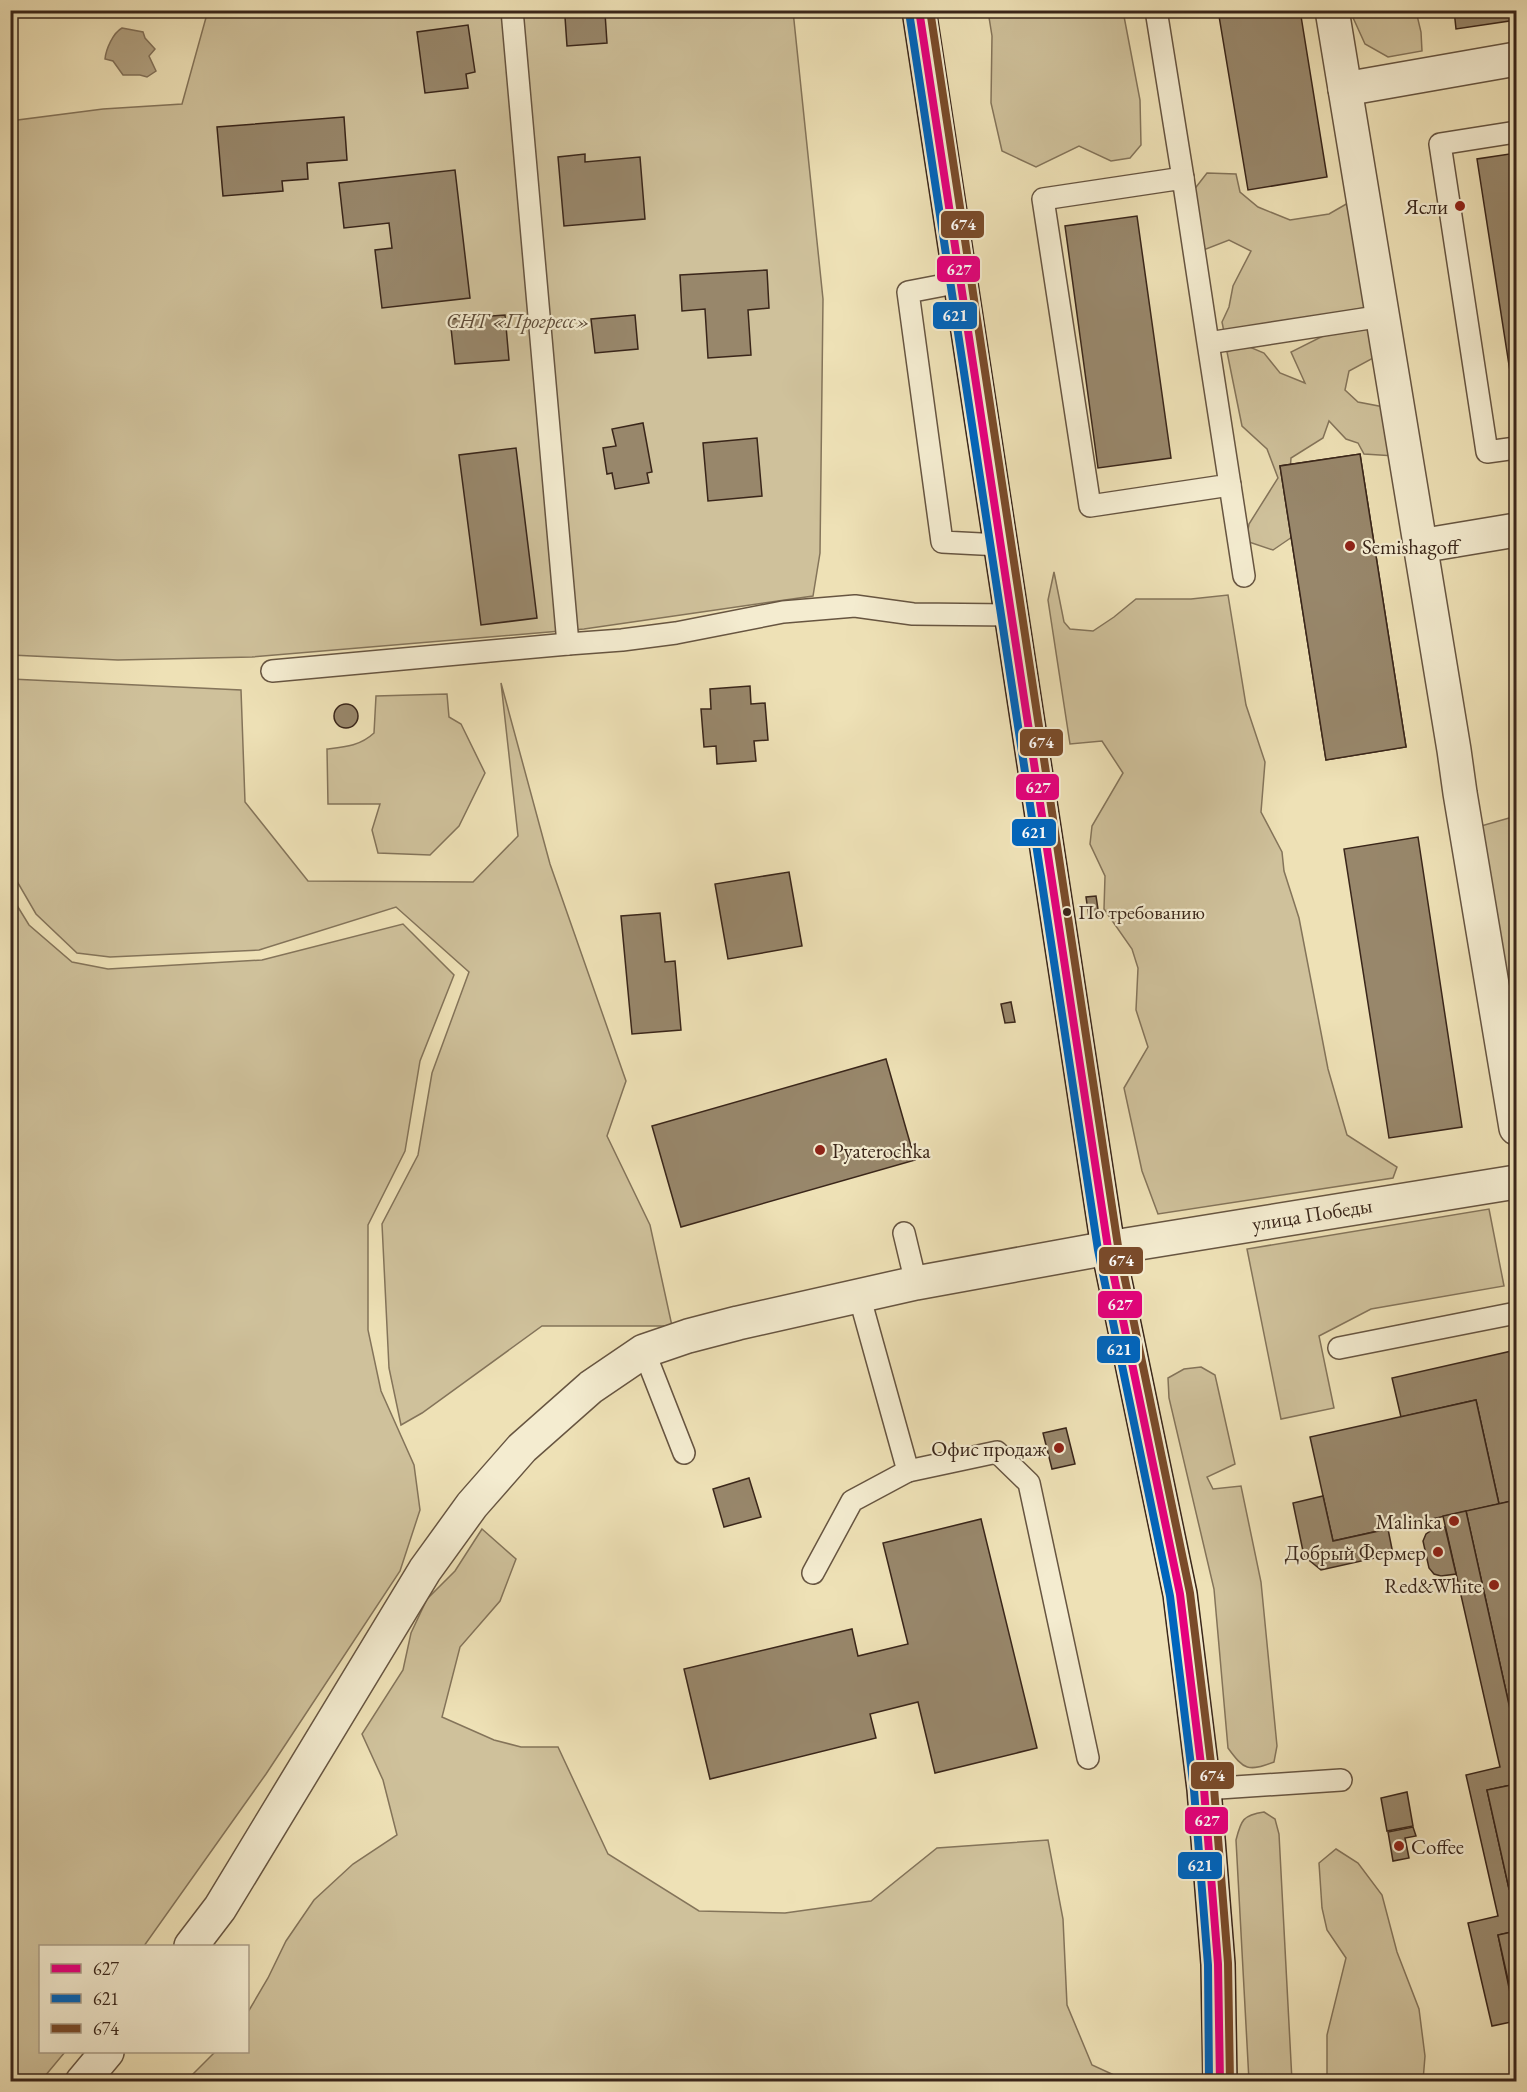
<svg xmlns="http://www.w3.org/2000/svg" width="1527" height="2092" font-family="'EB Garamond',serif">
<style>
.green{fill:#cfc19b;stroke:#84745a;stroke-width:1.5}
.water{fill:#b1a181;stroke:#817058;stroke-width:1.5}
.building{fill:#98876b;stroke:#3a261a;stroke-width:1.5}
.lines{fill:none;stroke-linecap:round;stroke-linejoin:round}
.service-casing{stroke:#675541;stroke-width:24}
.minor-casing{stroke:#675541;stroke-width:36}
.secondary-casing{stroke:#3a261a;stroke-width:36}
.service{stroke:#f4ecd0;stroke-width:21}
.minor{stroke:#f4ecd0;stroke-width:33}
.secondary{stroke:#f4ecd0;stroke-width:33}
.bus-1-casing{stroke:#f4ecd0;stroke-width:12}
.bus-2-casing{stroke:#f4ecd0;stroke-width:12}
.bus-3-casing{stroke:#f4ecd0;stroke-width:12}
.bus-1{stroke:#e5007d;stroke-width:8}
.bus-2{stroke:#0065bd;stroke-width:8}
.bus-3{stroke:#7a4b2a;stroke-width:8}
.poi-dot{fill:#8f2418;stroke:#f4ecd0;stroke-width:2}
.bus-dot{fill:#3a261a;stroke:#f4ecd0;stroke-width:2}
.labels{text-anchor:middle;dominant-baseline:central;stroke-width:4.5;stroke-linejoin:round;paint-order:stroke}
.bus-label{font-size:20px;fill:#3a261a;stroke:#f4ecd0;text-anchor:start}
.poi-label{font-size:21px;fill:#3a261a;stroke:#f4ecd0;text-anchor:end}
.park-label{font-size:21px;font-style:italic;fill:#5f4d3a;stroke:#f4ecd0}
.street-label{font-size:21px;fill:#3a261a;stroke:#f4ecd0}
.line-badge{stroke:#f4ecd0;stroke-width:2}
.badge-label{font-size:16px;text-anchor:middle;font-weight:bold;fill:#fff}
</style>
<rect width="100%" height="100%" fill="#eee1b6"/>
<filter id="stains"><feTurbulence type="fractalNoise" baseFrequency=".00333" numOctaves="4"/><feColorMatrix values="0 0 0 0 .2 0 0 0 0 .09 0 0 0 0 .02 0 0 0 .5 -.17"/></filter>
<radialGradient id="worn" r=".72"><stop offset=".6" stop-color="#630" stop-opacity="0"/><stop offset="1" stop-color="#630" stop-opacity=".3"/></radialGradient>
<g class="green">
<polygon points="199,11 793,11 823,299 820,553 813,596 584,629 252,657 118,660 11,655 10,121 103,109 182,104 207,14"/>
<polygon points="988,11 1123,11 1140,100 1141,145 1130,158 1111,161 1079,146 1036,167 1002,151 991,103 992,36"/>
<polygon points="1350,11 1416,11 1421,32 1422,51 1388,57 1365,44"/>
<polygon points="1207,173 1236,174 1240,192 1258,207 1290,220 1329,214 1355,199 1375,306 1224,332 1222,322 1229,307 1233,286 1251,251 1229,240 1201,251 1193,191"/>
<polygon points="1362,327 1369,330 1377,356 1349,371 1345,390 1358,402 1389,408 1395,456 1364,454 1358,443 1346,439 1329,421 1323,438 1291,458 1289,486 1295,535 1273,550 1246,541 1249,524 1278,478 1267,449 1242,426 1227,352 1245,345 1264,353 1280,373 1305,383 1291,352 1331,332"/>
<polygon points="1054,572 1064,622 1070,629 1093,631 1114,617 1136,599 1191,599 1228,595 1246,705 1265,762 1261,812 1282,852 1284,871 1299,918 1328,1069 1347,1135 1397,1167 1393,1178 1158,1214 1142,1171 1124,1088 1148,1047 1136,1010 1138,968 1132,949 1104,909 1105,876 1090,844 1092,826 1123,773 1102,741 1070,744 1048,600"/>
<polygon points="11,679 241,690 245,802 308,881 473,882 518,836 501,683 550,864 626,1081 607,1136 650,1225 672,1326 542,1326 422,1413 401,1425 389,1368 382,1224 418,1155 432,1073 469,972 396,907 259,950 110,957 77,953 36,914 11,871"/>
<path d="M447 694 449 717 461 724 485 773 459 826 430 855 378 853 372 830 380 804H328L327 749C345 747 360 746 374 733L376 696Z"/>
<polygon points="1516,816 1516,1024 1513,1028 1481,826"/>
<polygon points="10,894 29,925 72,962 108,969 262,960 403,924 454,975 420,1061 405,1151 368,1225 368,1330 381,1391 414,1465 420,1510 400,1571 266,1774 144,1946 40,1946 40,2052 65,2052 40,2082 10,2081"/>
<polygon points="1489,1209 1504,1286 1371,1309 1319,1336 1334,1408 1281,1419 1247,1249"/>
<path d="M1201 1367 1215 1375 1235 1464 1207 1477 1213 1489 1241 1486 1261 1582 1277 1746 1274 1762C1248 1772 1244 1770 1228 1748L1214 1589 1169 1398 1168 1378 1184 1369Z"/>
<polygon points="482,1529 516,1559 500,1601 460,1647 442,1717 494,1740 521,1747 558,1747 608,1854 699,1911 785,1913 871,1901 937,1848 1048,1840 1063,1919 1067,2005 1092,2065 1127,2081 186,2081 215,2052 248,2052 248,2012 268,1978 286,1941 314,1900 353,1864 397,1835 383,1780 362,1734 403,1670 411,1633 427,1599 455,1571"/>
<path d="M1264 1812 1275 1819 1279 1834 1292 2081H1249L1236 1840C1241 1820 1243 1815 1264 1812Z"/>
<polygon points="1336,1849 1358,1863 1382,1895 1397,1952 1419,2009 1425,2056 1423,2081 1327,2081 1327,2035 1346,1958 1327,1930 1322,1908 1319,1863"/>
</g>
<path class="water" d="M122 28 143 32 145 38 155 49 149 56 156 71 147 77 140 75H123L113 61 105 59C106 49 113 33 122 28Z"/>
<g class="building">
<polygon points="1218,10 1300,10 1327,177 1248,190"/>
<polygon points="1454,10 1516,10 1516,20 1456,29"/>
<polygon points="605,13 607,43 567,46 565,17"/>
<polygon points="468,25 475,72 466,74 468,88 425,93 417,32"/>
<polygon points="344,117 347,160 307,163 308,179 282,181 283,191 223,196 217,127"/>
<polygon points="1516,153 1516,410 1477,159"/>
<polygon points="585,154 585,162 640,157 645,219 564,226 558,157"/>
<polygon points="455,170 470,298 382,308 375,250 392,248 389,223 344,228 339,183"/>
<polygon points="1137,216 1171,458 1098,468 1065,226"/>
<polygon points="767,270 769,308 748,310 751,355 708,358 705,309 682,311 680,275"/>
<polygon points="505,315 509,360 455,364 450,319"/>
<polygon points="635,315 638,349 595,353 591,319"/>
<polygon points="643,423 652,472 647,473 649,483 615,489 612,473 607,474 603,448 616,446 612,429"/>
<polygon points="757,438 762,496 708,501 703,443"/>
<polygon points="516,448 537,618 481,625 459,455"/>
<polygon points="1360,454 1406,747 1326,760 1280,466"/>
<polygon points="1360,454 1406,747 1326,760 1280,466"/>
<polygon points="750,686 751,704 765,703 768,740 754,741 756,761 717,764 716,746 704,747 701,709 711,709 710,689"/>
<circle cx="346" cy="716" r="12"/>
<polygon points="1418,837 1462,1127 1389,1138 1344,849"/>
<polygon points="789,872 802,946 728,959 715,884"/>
<polygon points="1096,896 1099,916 1089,918 1086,897"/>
<polygon points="660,913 665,962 675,961 681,1030 632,1034 621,916"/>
<polygon points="1011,1002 1015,1022 1005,1023 1001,1004"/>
<polygon points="886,1059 915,1160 681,1227 652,1126"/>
<polygon points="1516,1350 1516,1500 1499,1504 1476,1400 1401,1417 1392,1378"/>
<polygon points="1476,1400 1499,1504 1333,1541 1310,1437"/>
<polygon points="1066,1428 1075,1464 1052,1469 1043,1433"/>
<polygon points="749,1478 761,1517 724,1527 713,1489"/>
<polygon points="1323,1496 1333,1541 1388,1529 1393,1554 1321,1570 1304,1556 1293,1503"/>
<polygon points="1516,1500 1516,1736 1466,1511"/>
<polygon points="1466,1511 1516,1736 1516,1784 1487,1790 1509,1889 1516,1888 1516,1931 1498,1935 1516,2021 1492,2026 1468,1923 1498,1916 1466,1775 1500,1767 1443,1516"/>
<polygon points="981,1519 1037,1748 935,1773 918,1702 870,1714 876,1738 710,1779 684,1669 852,1629 858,1656 908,1644 883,1543"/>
<polygon points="1445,1527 1456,1574 1441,1576 1434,1574 1429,1568 1423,1541 1426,1534 1432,1530"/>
<polygon points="1516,1784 1516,1888 1509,1889 1487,1790"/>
<polygon points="1407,1792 1413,1826 1387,1831 1381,1798"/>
<polygon points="1413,1827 1416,1836 1405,1838 1409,1858 1393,1861 1388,1832"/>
<polygon points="1516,1931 1516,2016 1498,1935"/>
</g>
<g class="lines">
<g class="service-casing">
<g id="service">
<polyline points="512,10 568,644 622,640 676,633 783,612 855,606 913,614 1011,615"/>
<polyline points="1156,10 1183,178"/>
<polyline points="1516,132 1440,144 1487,452 1516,448"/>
<polyline points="960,282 908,292 942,542 1000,545"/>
<polyline points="1208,343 1230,485 1090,506 1043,199 1183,178 1208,343 1383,316"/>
<polyline points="1230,485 1244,576"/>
<polyline points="272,671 568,644"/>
<polyline points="904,1233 916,1283"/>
<polyline points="1339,1348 1516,1313"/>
<polyline points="644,1351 684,1453"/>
<polyline points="908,1471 997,1452 1029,1483 1088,1758"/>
<polyline points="813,1573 852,1501 908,1471 859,1295"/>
<polyline points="1204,1789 1341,1780"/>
</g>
</g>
<g class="minor-casing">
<g id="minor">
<polyline points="1332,10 1454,750 1460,793 1516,1128"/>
<polyline points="1345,89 1516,59"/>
<polyline points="1420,546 1516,530"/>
<polyline points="191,1946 220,1908 425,1570 472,1505 522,1448 591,1387 644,1351 688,1336 738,1323 916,1283 1108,1248 1516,1182"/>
<polyline points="82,2082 107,2052"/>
</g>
</g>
<g class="secondary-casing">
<polyline id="secondary" points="919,10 1108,1248 1180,1594 1204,1789 1218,1964 1220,2082"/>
</g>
<use href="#service" class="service"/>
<use href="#minor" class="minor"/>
<use href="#secondary" class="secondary"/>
<g class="bus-1-casing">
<polyline id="bus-1" points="919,10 1108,1248 1180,1594 1204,1789 1218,1964 1220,2082"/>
</g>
<g class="bus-2-casing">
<polyline id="bus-2" points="909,12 1098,1250 1170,1596 1194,1790 1208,1965 1209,2082"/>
</g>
<g class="bus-3-casing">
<polyline id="bus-3" points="930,10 1118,1246 1190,1593 1214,1788 1228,1963 1230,2082"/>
</g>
<use href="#bus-1" class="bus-1"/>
<use href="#bus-2" class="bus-2"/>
<use href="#bus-3" class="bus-3"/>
</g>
<g class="poi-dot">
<circle cx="1460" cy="206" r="6"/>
<circle cx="1350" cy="546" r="6"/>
<circle cx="820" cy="1150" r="6"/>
<circle cx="1059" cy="1448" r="6"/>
<circle cx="1454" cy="1521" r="6"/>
<circle cx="1438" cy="1552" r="6"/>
<circle cx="1494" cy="1585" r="6"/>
<circle cx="1399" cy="1846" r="6"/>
</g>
<circle class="bus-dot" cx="1067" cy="912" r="5"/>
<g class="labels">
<g class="bus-label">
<text x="1078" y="912">По требованию</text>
</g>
<g class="poi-label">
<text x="1448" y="206">Ясли</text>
<text x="1362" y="546" text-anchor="start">Semishagoff</text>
<text x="832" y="1150" text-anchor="start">Pyaterochka</text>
<text x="1047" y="1448">Офис продаж</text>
<text x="1442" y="1521">Malinka</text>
<text x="1426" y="1552">Добрый Фермер</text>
<text x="1482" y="1585">Red&amp;White</text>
<text x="1411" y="1846" text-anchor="start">Coffee</text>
</g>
<g class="park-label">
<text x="518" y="320">СНТ «Прогресс»</text>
</g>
<g class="street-label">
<text transform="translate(1312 1214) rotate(-9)">улица Победы</text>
</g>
</g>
<g class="line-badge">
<rect x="940" y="210" width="45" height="29" rx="6" fill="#7a4b2a"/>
<rect x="936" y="255" width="45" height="28" rx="6" fill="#e5007d"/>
<rect x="932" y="301" width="46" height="29" rx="6" fill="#0065bd"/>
<rect x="1019" y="728" width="45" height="29" rx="6" fill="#7a4b2a"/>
<rect x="1015" y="773" width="45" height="28" rx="6" fill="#e5007d"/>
<rect x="1011" y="818" width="46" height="29" rx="6" fill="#0065bd"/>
<rect x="1098" y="1246" width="46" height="29" rx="6" fill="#7a4b2a"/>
<rect x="1097" y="1290" width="46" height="29" rx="6" fill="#e5007d"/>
<rect x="1096" y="1335" width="45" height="29" rx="6" fill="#0065bd"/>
<rect x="1190" y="1761" width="45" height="29" rx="6" fill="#7a4b2a"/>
<rect x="1184" y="1806" width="45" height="29" rx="6" fill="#e5007d"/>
<rect x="1177" y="1851" width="46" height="29" rx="6" fill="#0065bd"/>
</g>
<g class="badge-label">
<text x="963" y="230">674</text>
<text x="959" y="275">627</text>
<text x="955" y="321">621</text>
<text x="1041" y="748">674</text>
<text x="1038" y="793">627</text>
<text x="1034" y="838">621</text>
<text x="1121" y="1266">674</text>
<text x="1120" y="1310">627</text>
<text x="1119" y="1355">621</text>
<text x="1212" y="1781">674</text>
<text x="1207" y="1826">627</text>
<text x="1200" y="1871">621</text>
</g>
<rect width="1527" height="2092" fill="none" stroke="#eee1b6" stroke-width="36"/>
<rect x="12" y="12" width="1503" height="2068" fill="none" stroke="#3a261a" stroke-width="3"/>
<rect x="18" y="18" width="1491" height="2056" fill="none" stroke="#3a261a" stroke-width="1.5"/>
<rect x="39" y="1945" width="210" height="108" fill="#f4ecd0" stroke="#aa9d87" stroke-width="1.5"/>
<rect x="51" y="1964" width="30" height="9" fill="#e5007d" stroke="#aa9d87" stroke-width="1.5"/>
<text x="93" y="1975" font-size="18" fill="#3a261a">627</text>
<rect x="51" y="1994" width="30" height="9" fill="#0065bd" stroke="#aa9d87" stroke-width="1.5"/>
<text x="93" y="2005" font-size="18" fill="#3a261a">621</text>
<rect x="51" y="2024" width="30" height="9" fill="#7a4b2a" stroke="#aa9d87" stroke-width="1.5"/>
<text x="93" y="2035" font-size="18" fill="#3a261a">674</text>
<rect width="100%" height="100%" filter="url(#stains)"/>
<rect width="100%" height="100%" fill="url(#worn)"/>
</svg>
